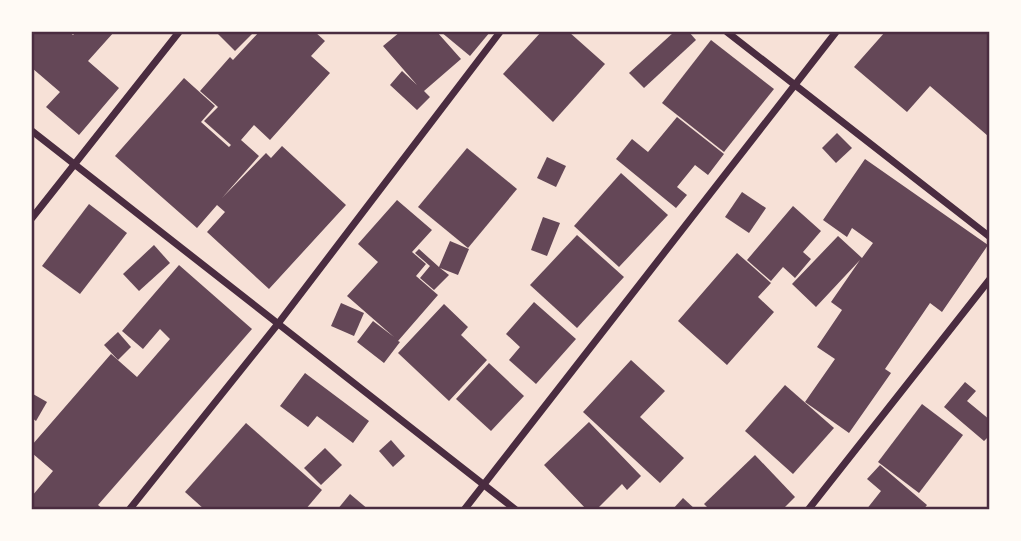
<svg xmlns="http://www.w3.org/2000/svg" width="1021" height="541" font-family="'Fira Sans Condensed',sans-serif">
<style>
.building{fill:#644757}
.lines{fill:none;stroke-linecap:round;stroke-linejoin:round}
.minor{stroke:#4a2c40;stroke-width:7}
.neatline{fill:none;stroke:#4a2c40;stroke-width:2.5}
</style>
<rect width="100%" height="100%" fill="#f7e1d7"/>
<g class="building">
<polygon points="32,32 69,32 73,35 76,32 114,32 88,61 119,88 79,135 46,107 60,92 32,68"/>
<polygon points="216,32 254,32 235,51"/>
<polygon points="259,32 315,32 325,41 311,56 330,73 270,140 254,125 241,140 259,156 222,198 266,153 271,158 282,146 346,205 269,289 207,232 225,212 217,205 197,228 115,156 184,78 215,106 201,122 229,147 231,145 204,121 218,107 200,91 230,57 233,60"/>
<polygon points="400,32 437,32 461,59 424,91 430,97 417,110 390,85 402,71 417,85 383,46"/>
<polygon points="441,32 490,32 470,56"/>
<polygon points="541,32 569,32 605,64 553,122 503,74"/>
<polygon points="674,32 689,32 696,40 644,88 629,73"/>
<polygon points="885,32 990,32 990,134 988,136 930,86 907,112 854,67"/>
<polygon points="711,40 774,89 724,152 662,103"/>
<polygon points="677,117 724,154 708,175 695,165 677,187 687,195 676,208 616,159 632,139 648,152"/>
<polygon points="837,133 852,148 836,163 822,148"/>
<polygon points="467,148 517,189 468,248 418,207"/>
<polygon points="547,157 566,166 556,187 537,178"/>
<polygon points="865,159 988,245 942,312 930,303 885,369 891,373 849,433 805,402 835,359 817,347 842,310 831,302 860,260 816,307 792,284 838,236 862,258 873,243 852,228 847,237 823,220"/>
<polygon points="621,173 668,215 619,267 574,226"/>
<polygon points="742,192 766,208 749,233 725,217"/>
<polygon points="397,200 432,230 412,252 426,264 416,276 438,295 398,341 400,342 384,363 357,342 373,321 394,337 347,296 378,262 358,244"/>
<polygon points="89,204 127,233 80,294 42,266"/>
<polygon points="793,206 821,231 803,252 811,259 795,278 783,267 771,281 747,260"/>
<polygon points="543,217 560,223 547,256 531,250"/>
<polygon points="577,235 624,277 577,328 530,285"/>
<polygon points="450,241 469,249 458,275 440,268 449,275 434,290 420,278 430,266 415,253 419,249 439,267"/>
<polygon points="154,245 170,263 139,291 123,274"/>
<polygon points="737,253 771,283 758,297 774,312 727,365 678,321"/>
<polygon points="179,265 252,329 98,505 104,510 32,510 32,496 53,471 32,453 32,445 111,354 137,377 170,339 160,329 143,349 122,331"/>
<polygon points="534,302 576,339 536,384 509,360 520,347 506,334"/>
<polygon points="341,303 364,313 354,336 331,326"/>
<polygon points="444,304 468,327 461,335 487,360 449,401 398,353"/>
<polygon points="118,332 131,347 118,360 104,345"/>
<polygon points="631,360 665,391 640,417 684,458 660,483 583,412"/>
<polygon points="489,363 524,396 491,431 456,399"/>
<polygon points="305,373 369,421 353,443 317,416 308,427 280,406"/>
<polygon points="965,382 976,391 967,401 990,420 990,435 984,441 944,407"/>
<polygon points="785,385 834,428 793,474 745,431"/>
<polygon points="33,394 47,402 36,421 32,418"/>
<polygon points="922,404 963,435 919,493 878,462"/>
<polygon points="589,422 641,476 627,490 622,484 596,510 587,510 544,465"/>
<polygon points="246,423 322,490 305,510 205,510 185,492"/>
<polygon points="391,440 405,456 393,467 379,451"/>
<polygon points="325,448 342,465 321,485 304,468"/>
<polygon points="755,455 795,497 782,510 710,510 704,504"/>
<polygon points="880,465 927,505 923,510 866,510 881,491 867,479"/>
<polygon points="350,494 369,510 337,510"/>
<polygon points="683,498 696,510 672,510"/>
</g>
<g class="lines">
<g class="minor">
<polyline points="727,32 990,237"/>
<polyline points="32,131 516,510"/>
<polyline points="32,218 179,32"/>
<polyline points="129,510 277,325 500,32"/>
<polyline points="464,510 836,32"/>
<polyline points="808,510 990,279"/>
</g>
</g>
<rect width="1021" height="541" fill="none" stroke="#fffaf5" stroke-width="66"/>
<rect x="33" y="33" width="955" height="475" class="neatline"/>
</svg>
